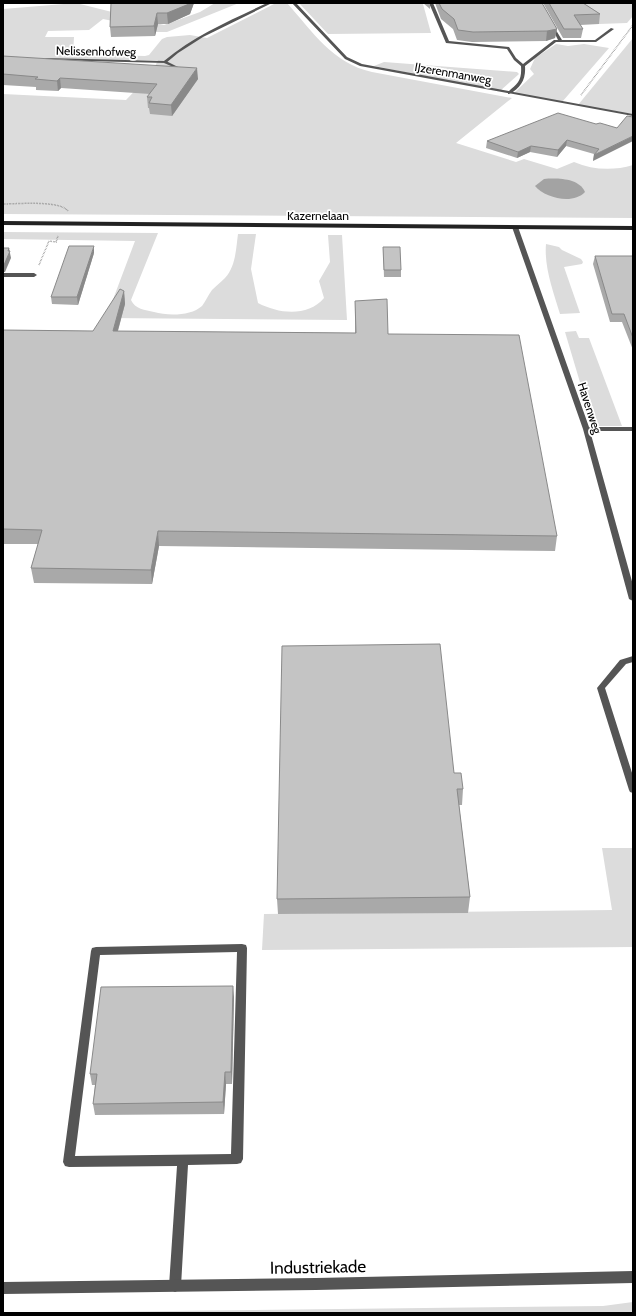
<svg xmlns="http://www.w3.org/2000/svg" width="636" height="1316" font-family="Cabin,sans-serif">
<style>
.green{fill:#dcdcdc}
.water{fill:#a3a3a3}
.lines{fill:none;stroke-linecap:round;stroke-linejoin:round}
.path{stroke:#777;stroke-width:1.5;stroke-dasharray:0.5 1;stroke-linecap:butt}
.lane{fill:#555;fill-rule:evenodd}
.street{fill:#555;fill-rule:evenodd}
.secondary{fill:#222;fill-rule:evenodd}
.wall{fill:#a9a9a9}
.shaded-wall{fill:#898989}
.building{fill:#c4c4c4;stroke:#898989}
.labels{text-anchor:middle;dominant-baseline:central;stroke-width:3.5;stroke-linejoin:round;paint-order:stroke}
.far-street-label{font-size:12px;fill:#000;stroke:#fff}
.near-street-label{font-size:17px;fill:#000;stroke:#fff}
</style>
<rect width="100%" height="100%" fill="#fff"/>
<g class="green">
<path d="M76 3 164 25 200 12 215 3H239L167 32H153L128 24 103 19 89 30 48 31 45 37H74L73 54 145 56 149 55 162 39 167 37 190 35 207 38 276 3H287C313 32 332 63 372 72L512 98 456 143 516 162 524 159 557 169 574 162C593 170 613 171 633 165V218L3 214V94L126 100 152 73 158 60H3V9Z"/>
<polygon points="299,3 454,3 423,4 431,33 328,34"/>
<polygon points="570,3 633,3 633,16 627,23 599,24"/>
<polygon points="633,38 633,114 578,105"/>
<polygon points="556,44 568,46 584,44 609,48 562,102 514,93 534,74 530,69 535,58"/>
<polygon points="384,62 517,72 519,74 500,91 374,66"/>
<path d="M3 232 158 233 131 300C135 309 145 310 154 312 168 316 191 316 202 306 206 301 208 295 212 290 216 286 221 282 225 278 236 266 236 248 238 234H256L251 269 258 303C279 314 308 317 324 298L319 281 330 262 328 235H342L347 320 106 318 135 241 3 239Z"/>
<path d="M546 244 559 247 562 250 581 259 583 262 582 264 564 267 580 313 560 314C553 291 544 267 546 244Z"/>
<polygon points="576,331 579,338 589,338 622,426 593,426 565,332"/>
<polygon points="602,848 633,848 633,947 262,950 264,914 612,910"/>
<polygon points="633,1302 633,1313 3,1313 603,1306"/>
</g>
<path class="water" d="M544 179C557 178 579 178 585 192 573 205 545 198 535 186Z"/>
<g class="lines">
<g class="path">
<polyline points="581,95 633,25"/>
<path d="M3 204C17 204 60 200 68 211"/>
<polyline points="39,265 49,241 56,242 58,236"/>
</g>
<g class="lane">
<path d="M429 3H433L449 41 509 47 516 58 523 64 554 40H558L549 22H551L562 40H595L611 28 614 29 596 42H556L525 66C526 79 521 88 509 94H508V92C518 83 522 81 521 66L514 60 507 49 446 43Z"/>
<polygon points="164,61 166,61 182,69 178,74 176,74 178,69 164,63"/>
<polygon points="633,656 633,662 626,664 605,688 633,776 633,793 630,792 629,790 597,688 620,660"/>
<path d="M242 944 246 945 247 948 243 1159 241 1163 237 1164 188 1165 181 1286 179 1290 175 1292 171 1290 169 1286 177 1166 69 1167 65 1166 63 1162 91 951 92 948 96 947ZM237 952 231 1154 75 1156 100 955Z"/>
</g>
<g class="street">
<path d="M267 3H272L203 37 178 53 166 63 46 60 44 59 46 58 164 61C195 35 231 20 267 3Z"/>
<polygon points="292,3 296,3 347,57 362,64 633,114 633,116 360,66 345,59"/>
<polygon points="513,226 518,227 589,427 633,427 633,431 590,431 633,585 633,601 629,599 583,429 512,227"/>
<polygon points="3,273 34,273 37,275 34,277 3,277"/>
<polygon points="633,1271 633,1283 316,1290 3,1294 3,1282 316,1278"/>
</g>
<polygon class="secondary" points="3,221 633,226 633,230 3,225"/>
</g>
<g class="wall">
<polygon points="111,3 194,3 190,14 168,24 158,24 155,36 111,37 110,27"/>
<polygon points="423,3 430,3 430,9"/>
<polygon points="435,3 542,3 557,29 555,38 546,41 472,42 457,40 453,29 441,19"/>
<polygon points="543,3 583,3 600,14 599,24 580,25 583,29 581,38 563,38"/>
<polygon points="3,56 198,79 172,116 150,114 149,108 148,108 147,97 150,94 61,88 58,91 36,90 36,87 3,85"/>
<polygon points="596,124 617,128 593,161 594,154 566,146 557,157 530,152 517,158 486,148 487,141"/>
<polygon points="383,247 401,270 401,277 384,277"/>
<polygon points="94,253 78,305 52,304 51,297"/>
<polygon points="595,256 633,256 633,350 622,322 610,322 593,264"/>
<polygon points="124,291 125,304 118,331 355,333 355,301 388,334 557,536 555,551 159,546 152,584 34,583 31,568 38,544 3,544 3,330 93,331"/>
<polygon points="454,773 463,789 462,805 459,805 470,897 468,913 278,914 277,899"/>
<polygon points="234,997 232,1084 226,1084 224,1114 95,1115 93,1104 95,1085 92,1085 90,1074"/>
</g>
<g class="shaded-wall">
<polygon points="190,3 194,3 190,14 168,24 167,13"/>
<polygon points="157,13 158,24 155,36 154,26"/>
<polygon points="557,29 555,38 546,41 547,31"/>
<polygon points="197,68 198,79 172,116 171,105"/>
<polygon points="60,78 61,88 58,91 57,81"/>
<polygon points="633,136 633,141 593,161 594,155"/>
<polygon points="567,140 566,146 557,157 558,150"/>
<polygon points="531,146 530,152 517,158 518,152"/>
<polygon points="94,246 94,253 78,305 77,297"/>
<polygon points="9,248 11,258 5,272 3,272 3,265"/>
<polygon points="124,291 125,304 114,344 113,331"/>
<polygon points="158,531 159,546 152,584 151,570"/>
<polygon points="233,986 234,997 232,1084 231,1072"/>
<polygon points="225,1072 226,1084 224,1114 223,1102"/>
</g>
<g class="building">
<polygon points="111,3 190,3 189,4 167,13 157,13 154,26 110,27"/>
<polygon points="439,3 542,3 557,29 547,31 473,32 458,30 454,19 442,9"/>
<polygon points="549,3 583,3 600,14 574,15 583,29 564,29"/>
<polygon points="3,56 197,68 171,105 149,103 152,97 147,97 157,84 60,78 57,81 35,79 38,77 3,74"/>
<polygon points="558,113 596,124 600,123 617,128 627,116 633,117 633,136 594,155 599,149 567,140 558,150 531,146 518,152 487,141"/>
<polygon points="69,246 94,246 77,297 51,297"/>
<polygon points="383,247 400,247 401,270 384,270"/>
<polygon points="3,248 9,248 8,251 10,251 4,265 3,265"/>
<polygon points="595,256 633,256 633,338 624,314 612,314"/>
<polygon points="120,289 124,291 113,331 356,333 355,301 387,299 388,334 519,335 557,536 158,531 151,570 31,568 42,530 3,529 3,330 93,331"/>
<polygon points="440,644 454,773 461,773 463,789 457,789 470,897 277,899 282,646"/>
<polygon points="233,986 231,1072 225,1072 223,1102 93,1104 97,1074 90,1074 101,987"/>
</g>
<g class="labels">
<g class="far-street-label">
<text transform="translate(96 51) rotate(1)">Nelissenhofweg</text>
<text transform="translate(453 73) rotate(10)">IJzerenmanweg</text>
<text x="318" y="215">Kazernelaan</text>
<text transform="translate(590 408) rotate(72)">Havenweg</text>
</g>
<g class="near-street-label">
<text transform="translate(318 1267) rotate(-1)">Industriekade</text>
</g>
</g>
<rect width="636" height="1316" fill="none" stroke="#000000" stroke-width="8"/>
</svg>
